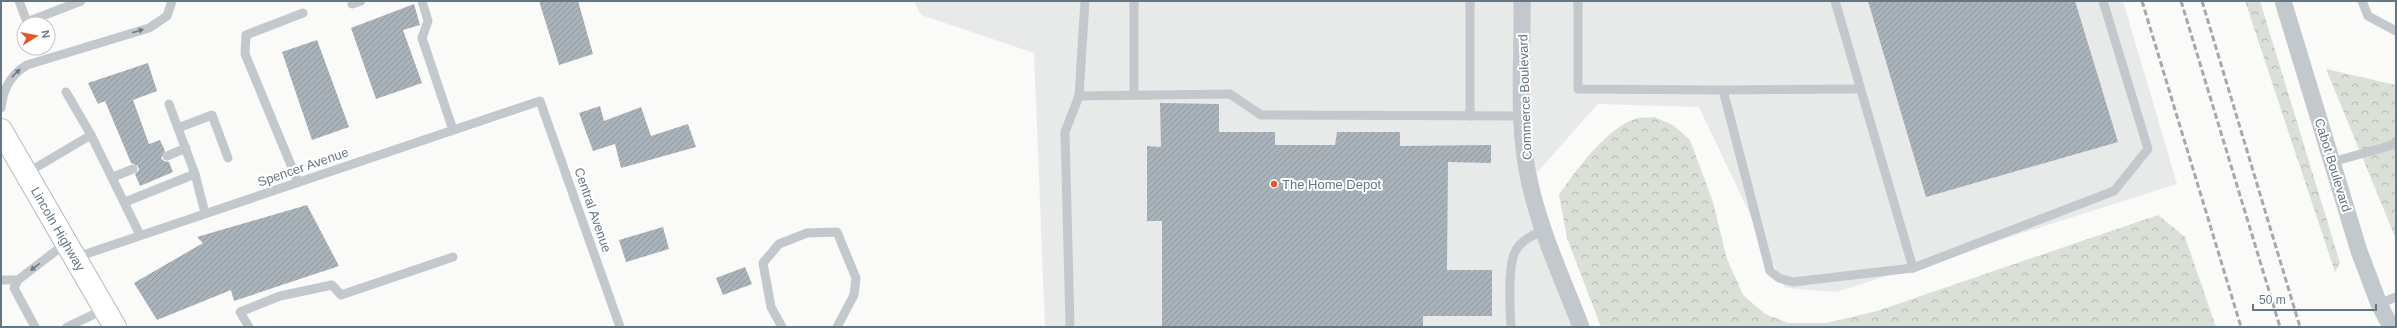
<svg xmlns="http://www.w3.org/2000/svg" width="2397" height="328" font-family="Arial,sans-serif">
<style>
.built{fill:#e8e9e9}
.forest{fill:url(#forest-crowns)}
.building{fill:url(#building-hatch)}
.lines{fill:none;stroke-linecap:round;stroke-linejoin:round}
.primary-casing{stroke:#b5babe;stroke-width:24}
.lane{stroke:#c3c8cc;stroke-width:9}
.street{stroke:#c3c8cc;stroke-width:17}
.primary{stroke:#fff;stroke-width:22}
.rail{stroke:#a2aab0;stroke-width:3;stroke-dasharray:6 3;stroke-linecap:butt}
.oneway{fill:#6a7a87}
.poi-dot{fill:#e4572e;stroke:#fff;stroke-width:1.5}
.labels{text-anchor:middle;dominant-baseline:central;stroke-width:4;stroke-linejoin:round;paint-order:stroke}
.street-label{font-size:13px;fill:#657683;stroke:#fff}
.poi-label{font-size:13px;fill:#657683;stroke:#fff;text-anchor:start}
</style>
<defs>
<pattern id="forest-crowns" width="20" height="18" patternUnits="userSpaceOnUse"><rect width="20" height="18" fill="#dadfd7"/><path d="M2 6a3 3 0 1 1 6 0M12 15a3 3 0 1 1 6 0" fill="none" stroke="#b4b9b4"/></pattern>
<pattern id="building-hatch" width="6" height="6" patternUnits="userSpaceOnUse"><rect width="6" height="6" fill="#aab3b9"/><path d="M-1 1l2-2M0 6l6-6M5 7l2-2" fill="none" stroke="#8e969c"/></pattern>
</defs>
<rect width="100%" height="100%" fill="#fafaf8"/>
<polygon class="built" points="914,1 2123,1 2177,184 1836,292 1785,288 1699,107 1598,104 1534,176 1578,327 1045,327 1034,53 921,15"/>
<g class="forest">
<polygon points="2245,1 2260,1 2340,263 2335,272"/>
<polygon points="2326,69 2396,85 2396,239"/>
<path d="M1654 117 1673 125 1690 140 1713 202 1727 259 1743 295 1765 314 1788 323H1826L1877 311 2158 215 2185 237 2216 327H1601L1567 238 1559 195C1575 171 1608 126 1638 118 1643 117 1649 118 1654 117Z"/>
</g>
<g class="building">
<polygon points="539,1 578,1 593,54 559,65"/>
<polygon points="1868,1 2075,1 2118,142 1926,197"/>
<polygon points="414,4 420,25 403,30 422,83 376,99 351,28"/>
<polygon points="317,40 349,127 312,140 282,52"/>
<polygon points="148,63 157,91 133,100 149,144 160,140 165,151 161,158 164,161 169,162 173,172 140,186 135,174 139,170 138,166 131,163 105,101 98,104 88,83"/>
<polygon points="1160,103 1219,104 1219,132 1275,132 1275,145 1335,145 1337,132 1400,132 1400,146 1491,145 1491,163 1448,162 1447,270 1492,270 1492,316 1423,316 1423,327 1162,327 1162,221 1147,221 1147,146 1161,147"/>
<polygon points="600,106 604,121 641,107 651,136 688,124 696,147 621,168 615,144 593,151 579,113"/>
<polygon points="307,205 339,266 234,301 231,290 157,320 134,283 203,243 197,237"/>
<polygon points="663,227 669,249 626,262 619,240"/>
<polygon points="745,267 752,284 723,295 716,278"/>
</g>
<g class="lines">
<g class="primary-casing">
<polyline id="primary" points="1,130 115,327"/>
</g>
<g class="lane">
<polyline points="19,1 27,22 81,1"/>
<polyline points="422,1 428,21 422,38 453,130"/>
<polyline points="1134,1 1134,95"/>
<polyline points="1470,1 1470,116"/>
<polyline points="1578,1 1578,89 1723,90 1770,271 1779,278 1793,282 1913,268"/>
<polyline points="1835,1 1913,268 2114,191 2148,149 2103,1"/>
<polyline points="2362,1 2368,16 2396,31"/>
<polyline points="352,4 361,1"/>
<polyline points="1723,90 1860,89"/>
<polyline points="66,92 91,135"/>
<polyline points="1079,96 1230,94 1261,115 1523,116"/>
<polyline points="169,104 195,174 205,213"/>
<path d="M1 108C3 89 10 75 27 65L149 28 167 16 172 1"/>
<polyline points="178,128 212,115 228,158"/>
<polyline points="167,156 186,148"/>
<polyline points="2332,162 2396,144"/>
<polyline points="25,174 91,135 140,235"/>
<polyline points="113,177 133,169"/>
<polyline points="298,182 245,54 246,35 303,13"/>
<polyline points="125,202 195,174"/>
<polyline points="74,258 540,101 620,327"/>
<polyline points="1,280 18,280"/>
<polyline points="2379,304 2396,297"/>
<polyline points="35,327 14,288 18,280 66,243"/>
<polyline points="67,327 105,309"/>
<polyline points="249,327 240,312 280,296 332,285 341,295 453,257"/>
<polyline points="782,327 771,307 763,263 779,244 807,233 837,232 856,278 854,295 837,327"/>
<polyline points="1070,327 1065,132 1079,96 1085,1"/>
<path d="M1511 327C1510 309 1507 265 1516 250 1522 240 1534 234 1544 230"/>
</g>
<g class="street">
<path d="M1522 1C1523 61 1516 125 1530 184 1541 233 1563 280 1581 327"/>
<polyline points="2283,1 2359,251 2379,304 2391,327"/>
</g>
<use href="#primary" class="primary"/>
<g class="rail">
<polyline points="2142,1 2241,327"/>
<polyline points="2181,1 2280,327"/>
<polyline points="2202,1 2300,327"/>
</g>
</g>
<defs><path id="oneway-solid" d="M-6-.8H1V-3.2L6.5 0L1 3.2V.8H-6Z"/></defs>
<g class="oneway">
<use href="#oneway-solid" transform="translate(138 31) rotate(-17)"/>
<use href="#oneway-solid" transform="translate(16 73) rotate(-44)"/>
<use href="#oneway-solid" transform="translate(35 267) rotate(142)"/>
</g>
<circle class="poi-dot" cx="1274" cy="184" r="4"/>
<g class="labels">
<g class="street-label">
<text transform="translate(1525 97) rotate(-92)">Commerce Boulevard</text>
<text transform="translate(2333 165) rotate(73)">Cabot Boulevard</text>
<text transform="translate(303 167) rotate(-19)">Spencer Avenue</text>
<text transform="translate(593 210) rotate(71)">Central Avenue</text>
<text transform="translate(58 229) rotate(60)">Lincoln Highway</text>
</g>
<g class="poi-label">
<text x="1282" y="184">The Home Depot</text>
</g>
</g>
<rect width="2397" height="328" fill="none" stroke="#657683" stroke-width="4"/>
<g transform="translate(36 36) rotate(79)"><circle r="19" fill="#ffffff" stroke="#c1c8cd"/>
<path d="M0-3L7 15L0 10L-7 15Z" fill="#e4572e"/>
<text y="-6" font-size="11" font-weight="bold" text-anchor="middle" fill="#657683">N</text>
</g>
<path d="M2253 304v6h123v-6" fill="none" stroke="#657683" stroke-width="2"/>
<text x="2259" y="304" font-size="12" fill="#657683" stroke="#ffffff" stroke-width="3" paint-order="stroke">50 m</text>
</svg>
